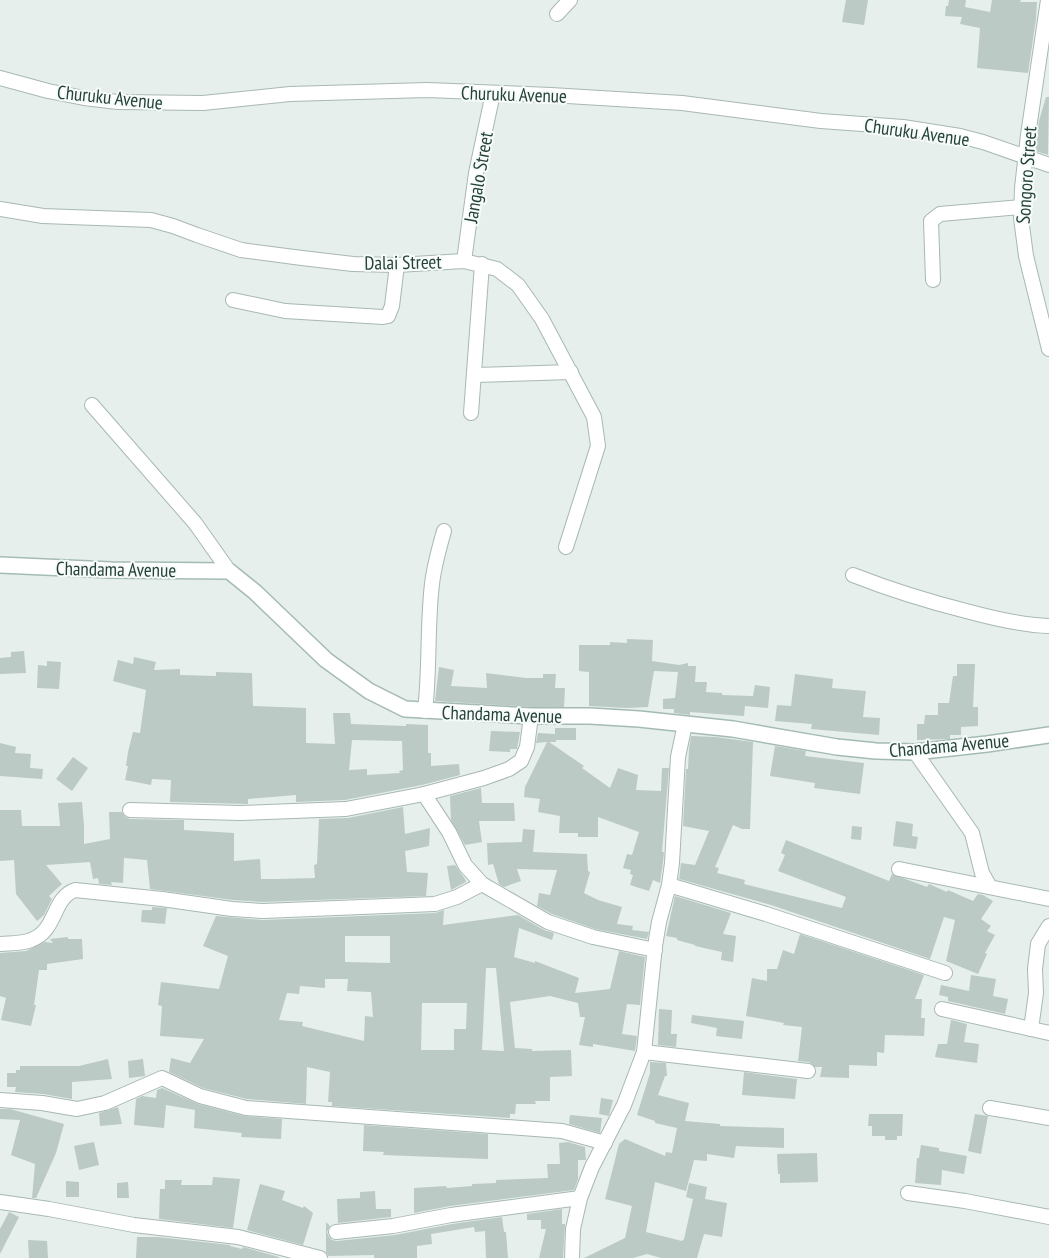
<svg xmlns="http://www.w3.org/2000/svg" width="1049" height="1258" font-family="'PT Sans Narrow',sans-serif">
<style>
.building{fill:#bbcac4;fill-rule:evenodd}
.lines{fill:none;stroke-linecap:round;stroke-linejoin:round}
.street-casing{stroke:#a8b8b2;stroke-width:16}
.secondary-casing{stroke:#a4bbb3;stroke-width:18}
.street{stroke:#fff;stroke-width:14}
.secondary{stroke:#fff;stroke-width:15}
.labels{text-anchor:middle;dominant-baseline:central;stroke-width:4;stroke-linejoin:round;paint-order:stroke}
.street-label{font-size:19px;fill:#24423a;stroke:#f7fbf9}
</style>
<rect width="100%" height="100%" fill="#e6efeb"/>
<g class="building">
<polygon points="846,0 868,0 864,25 842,22"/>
<polygon points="949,0 966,0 965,7 990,12 992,0 1021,0 1020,2 1037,2 1036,19 1028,73 977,68 980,28 960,24 962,17 945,16 946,6 948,6"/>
<polygon points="1046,97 1049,97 1048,155 1035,151 1039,121"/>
<polygon points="627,639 653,640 652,661 679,665 688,663 688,666 696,666 695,682 707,682 706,692 722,693 722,695 753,696 755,685 770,687 768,708 745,706 744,716 690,712 690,715 674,713 674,709 663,709 663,699 675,698 678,672 654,671 648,707 627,708 589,706 589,672 579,671 579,645 610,645 610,642 627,643"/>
<polygon points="24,651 26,673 0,674 0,658 11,657 11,652"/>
<path d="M134 657 156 662 154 670 180 669V675L216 676V672L252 673 253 706 306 708V743L335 744 333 713H350L351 724 406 726V724L428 725V753H431V766L459 764 460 775 422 785 345 800 296 802V795L248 799V804L170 802 171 780 152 779 151 785 125 780 128 766H126L128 752 133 732 140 733 146 690 113 681 118 660 133 664ZM352 740 402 741 403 770 399 771 400 773 367 775V769L349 770Z"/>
<polygon points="47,661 61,662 59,689 37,688 38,665 47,666"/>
<polygon points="957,664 975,664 973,707 978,707 978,726 961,727 961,735 950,735 950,739 917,740 917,724 924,724 925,715 938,715 938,703 949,703 953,676 957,676"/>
<polygon points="439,667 454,670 451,686 487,688 486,673 526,678 543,678 543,674 556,674 555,688 565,688 564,707 531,707 435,701"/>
<polygon points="795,674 833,679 832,688 866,691 863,717 880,718 879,735 811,729 812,724 775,721 777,705 791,706"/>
<polygon points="555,728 576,728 576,740 556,740 556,742 549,742 584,766 582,768 610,788 618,768 638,775 636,790 661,791 662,768 669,768 662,852 664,852 663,862 660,883 653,880 649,891 630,885 633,875 630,874 631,870 623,868 627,854 632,855 639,832 598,817 598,837 578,837 578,833 559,833 560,816 538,812 540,799 524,797 525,787 547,742 536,743 538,733 555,734"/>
<polygon points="491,731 520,732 517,749 510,749 510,752 489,751"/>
<polygon points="691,736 716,737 753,742 750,829 742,829 733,825 715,867 719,868 717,873 745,880 744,884 842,908 846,897 778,871 785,855 781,853 786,840 889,881 892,874 927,887 929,884 947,892 948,890 973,901 978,894 983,895 993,901 981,919 991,926 987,931 995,935 985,953 987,954 978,974 946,961 955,920 944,917 930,959 771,905 679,879 681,863 695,865 709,831 683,826 686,769 688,769 689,749"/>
<polygon points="0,743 16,747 15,753 31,754 30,768 43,769 42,779 0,776"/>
<polygon points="775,746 806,751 805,756 864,763 860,794 814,788 815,783 770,776"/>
<polygon points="73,757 88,768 72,791 56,779"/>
<polygon points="481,788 482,803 514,803 515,821 479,821 482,842 465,845 451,820 450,796"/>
<polygon points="82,802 84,826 84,844 110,839 109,812 122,812 125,817 130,819 184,820 184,830 234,833 234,861 260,859 261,879 275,879 315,878 314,865 317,864 319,819 348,818 403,807 405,834 430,828 429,846 405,851 407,872 428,873 426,896 263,902 233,900 150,889 147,860 124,858 123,883 111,882 112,885 99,884 98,878 93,879 90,862 46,865 62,884 49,896 52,899 44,915 37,921 16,894 14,860 0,861 0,810 21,810 22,826 60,826 58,803"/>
<polygon points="896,821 913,824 912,836 918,837 916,849 893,846"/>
<polygon points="852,826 862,827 861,840 851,839"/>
<polygon points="523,829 535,830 533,852 587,854 588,871 590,872 584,893 598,900 622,907 617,924 633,926 632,930 649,932 647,939 595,929 552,914 537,906 539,893 550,895 557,870 517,869 521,881 504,887 499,884 493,864 488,865 487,843 522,842"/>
<polygon points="455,865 465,879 466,882 451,890 447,866"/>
<polygon points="675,896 731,913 723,934 736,936 733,962 721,960 722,952 695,946 695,945 677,940 677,938 666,936"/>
<polygon points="152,907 167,908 165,924 141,922 142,910 152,910"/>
<path d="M444 910 443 925 518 915 544 930 554 933 552 940 519 928 514 957 535 963V961L579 978 575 993 610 989 619 951 645 957 640 1005 627 1004 622 1034 637 1036 635 1051 593 1044V1047L579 1045 585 1017H580L578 1003 550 996 510 1002 515 1048 532 1049V1051L571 1050 572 1076 550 1077V1101H535L536 1104H516L515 1114H510V1118L332 1106V1102H328L330 1072 307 1067 306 1104 247 1099 203 1088 169 1072 171 1058 190 1063 204 1039 160 1036 162 1006 158 1005 161 982 219 989 228 956 203 946 216 916 263 920 435 913ZM345 936H390V963L345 962ZM486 968H496L504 1051 482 1050ZM325 979H348L347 991 371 992 373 1017 365 1016 364 1041 302 1026 303 1022 279 1020 287 993 299 994 300 986 325 988ZM422 1003H467L466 1029H454V1050H421Z"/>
<polygon points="800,934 924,975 915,999 922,999 921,1018 925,1018 924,1036 885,1035 884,1053 877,1052 877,1066 849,1065 849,1078 820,1077 822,1067 815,1067 809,1062 798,1061 802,1027 783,1025 784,1023 746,1016 752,978 767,981 767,969 777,969 783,950 794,954"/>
<polygon points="68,937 68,939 82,939 83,959 47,964 47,970 39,970 34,1005 36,1005 31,1026 1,1020 6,998 0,996 0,953 26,951 45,942 53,943 50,939"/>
<polygon points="971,975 996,979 993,996 1008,999 1005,1014 948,1001 948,997 939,995 941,985 969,991"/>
<polygon points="659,1009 672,1010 671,1034 677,1034 676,1047 658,1045"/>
<polygon points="692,1015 744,1021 742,1039 716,1036 717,1028 691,1023"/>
<polygon points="951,1020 967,1024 964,1042 979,1044 977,1063 935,1057 938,1044 947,1044"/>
<polygon points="108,1059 112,1079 72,1082 72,1099 43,1094 15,1092 16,1087 7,1087 7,1073 16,1073 16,1070 20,1070 20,1066 79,1066"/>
<polygon points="143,1059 145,1076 129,1078 128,1061"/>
<polygon points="650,1062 666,1063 667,1076 665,1076 658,1095 689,1103 685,1121 720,1124 720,1126 784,1128 784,1148 736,1146 734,1158 707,1154 707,1161 694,1160 686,1191 655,1182 646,1232 682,1241 684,1239 693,1199 686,1197 689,1183 707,1187 705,1199 727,1203 722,1237 704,1234 697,1258 661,1258 647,1254 633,1258 584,1258 625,1238 632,1206 605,1199 619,1144 625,1139 665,1156 666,1152 672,1153 677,1128 655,1123 655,1121 637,1115 650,1073"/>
<polygon points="744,1072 797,1079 795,1099 742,1095"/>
<polygon points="162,1088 198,1104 244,1116 282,1119 281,1139 241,1137 242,1133 194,1128 195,1110 166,1105 164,1128 134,1125 136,1099 142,1096 156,1098 157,1090"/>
<polygon points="601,1098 613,1100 609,1116 599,1114"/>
<polygon points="118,1107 122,1124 100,1126 99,1113"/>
<polygon points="0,1109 10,1109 64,1124 56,1153 36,1198 32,1198 35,1164 11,1155 20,1120 0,1119"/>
<polygon points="869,1114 903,1114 902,1136 897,1136 897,1140 885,1140 885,1136 872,1136 872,1126 868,1126"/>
<polygon points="975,1114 988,1116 981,1154 968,1151"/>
<polygon points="570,1115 602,1118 600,1133 569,1124"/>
<polygon points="364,1125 488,1134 488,1159 383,1155 384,1152 363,1151"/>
<polygon points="94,1142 99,1165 79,1170 74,1146"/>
<polygon points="568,1142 585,1147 586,1160 578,1160 578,1179 574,1190 450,1206 414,1213 414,1188 446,1186 447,1188 472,1186 472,1184 496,1183 496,1180 548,1178 547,1164 560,1164 559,1143"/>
<polygon points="921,1145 939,1148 939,1151 967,1156 964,1174 942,1170 941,1185 915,1183 917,1158 919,1158"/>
<polygon points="817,1153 818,1182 780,1183 780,1174 778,1174 777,1154"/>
<polygon points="213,1177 240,1179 233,1228 159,1219 160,1189 165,1189 165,1180 182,1180 181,1185 212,1185"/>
<polygon points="66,1181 79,1182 79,1197 66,1197"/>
<polygon points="128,1182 129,1198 117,1198 117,1183"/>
<polygon points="260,1184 285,1191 282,1200 303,1208 304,1206 313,1213 303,1245 247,1230"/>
<polygon points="375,1191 376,1209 391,1209 391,1217 338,1223 337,1199 360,1198 360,1192"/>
<polygon points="562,1209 562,1224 565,1224 563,1258 539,1258 546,1229 541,1229 541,1220 527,1220 527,1214"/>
<polygon points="9,1212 19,1217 0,1254 0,1229"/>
<polygon points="502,1217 504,1232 506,1232 508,1258 486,1258 485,1231 475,1232 474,1227 431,1234 432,1244 417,1246 417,1258 374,1258 374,1255 328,1256 326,1252 326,1222 330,1226 327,1232 329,1237 332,1240 337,1241 395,1235 452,1224"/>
<polygon points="137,1237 158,1237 230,1245 230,1246 242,1249 243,1247 279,1257 279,1258 136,1258"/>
<polygon points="28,1240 47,1241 48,1258 29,1258"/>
</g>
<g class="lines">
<g class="street-casing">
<g id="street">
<polyline points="1048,0 1028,135 1022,188 1021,218 1026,256 1049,349"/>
<polyline points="557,14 570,0"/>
<polyline points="0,78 48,91 84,98 118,102 203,103 290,94 427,90 551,95 682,103 821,121 903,127 960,136 983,142 1049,165"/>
<polyline points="0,209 43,216 151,220 173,226 197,235 241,250 302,258 353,264 397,265 464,261 497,269 518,285 542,319 594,417 598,446 566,547"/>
<polyline points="464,261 476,173 493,93"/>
<polyline points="933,280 931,221 940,214 1021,207"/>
<polyline points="233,300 285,311 383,317 388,316 392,306 397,265"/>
<polyline points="475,375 571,372"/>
<polyline points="92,405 195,523 229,571"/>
<polyline points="471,413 482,264"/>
<path d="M853 575C891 590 930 602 970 612 996 619 1022 625 1049 626"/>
<path d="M425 711C430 669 427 626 432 584 434 566 439 549 444 531"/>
<polyline points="915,752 972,833 982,873 990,887"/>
<polyline points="424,794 449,832 465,865 482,884 548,922 593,937 655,950"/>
<polyline points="130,810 240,813 346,809 424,794 484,778 509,769 521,761 527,747 531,716"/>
<polyline points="899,869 1049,899"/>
<polyline points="669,885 766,914 945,973"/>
<path d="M0 944C9 943 22 944 31 940 57 931 52 898 75 890L162 899 232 909 263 911 435 904 457 897 482 884"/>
<polyline points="942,1009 1049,1033"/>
<polyline points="1031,1029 1036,993 1035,969 1038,944 1049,926"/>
<polyline points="644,1052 808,1071"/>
<polyline points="0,1100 42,1103 77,1109 105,1103 162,1078 200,1096 246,1108 562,1131 605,1143"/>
<polyline points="990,1108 1049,1118"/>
<polyline points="908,1193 965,1201 1049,1217"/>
<polyline points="0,1202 49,1209 134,1225 238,1237 320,1258"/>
<polyline points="336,1232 393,1226 451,1215 580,1198"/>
<polyline points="572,1258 573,1229 580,1198 592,1167 624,1105 644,1052 655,946 659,922 669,885 672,863 678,757 685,724"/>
</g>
</g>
<g class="secondary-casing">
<polyline id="secondary" points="0,565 111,570 229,571 255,592 326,660 369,691 405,709 531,716 590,716 639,719 733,729 837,747 876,751 915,752 987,744 1049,735"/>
</g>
<use href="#street" class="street"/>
<use href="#secondary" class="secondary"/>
</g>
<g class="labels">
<g class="street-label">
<text transform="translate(514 94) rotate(2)">Churuku Avenue</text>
<text transform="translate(110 97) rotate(6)">Churuku Avenue</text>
<text transform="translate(917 132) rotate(8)">Churuku Avenue</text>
<text transform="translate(1026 175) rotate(-86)">Songoro Street</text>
<text transform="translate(478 177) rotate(-80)">Jangalo Street</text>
<text transform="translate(403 262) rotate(-1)">Dalai Street</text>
<text transform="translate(116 569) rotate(1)">Chandama Avenue</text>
<text transform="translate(502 714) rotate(2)">Chandama Avenue</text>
<text transform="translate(949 745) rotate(-5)">Chandama Avenue</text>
</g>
</g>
</svg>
